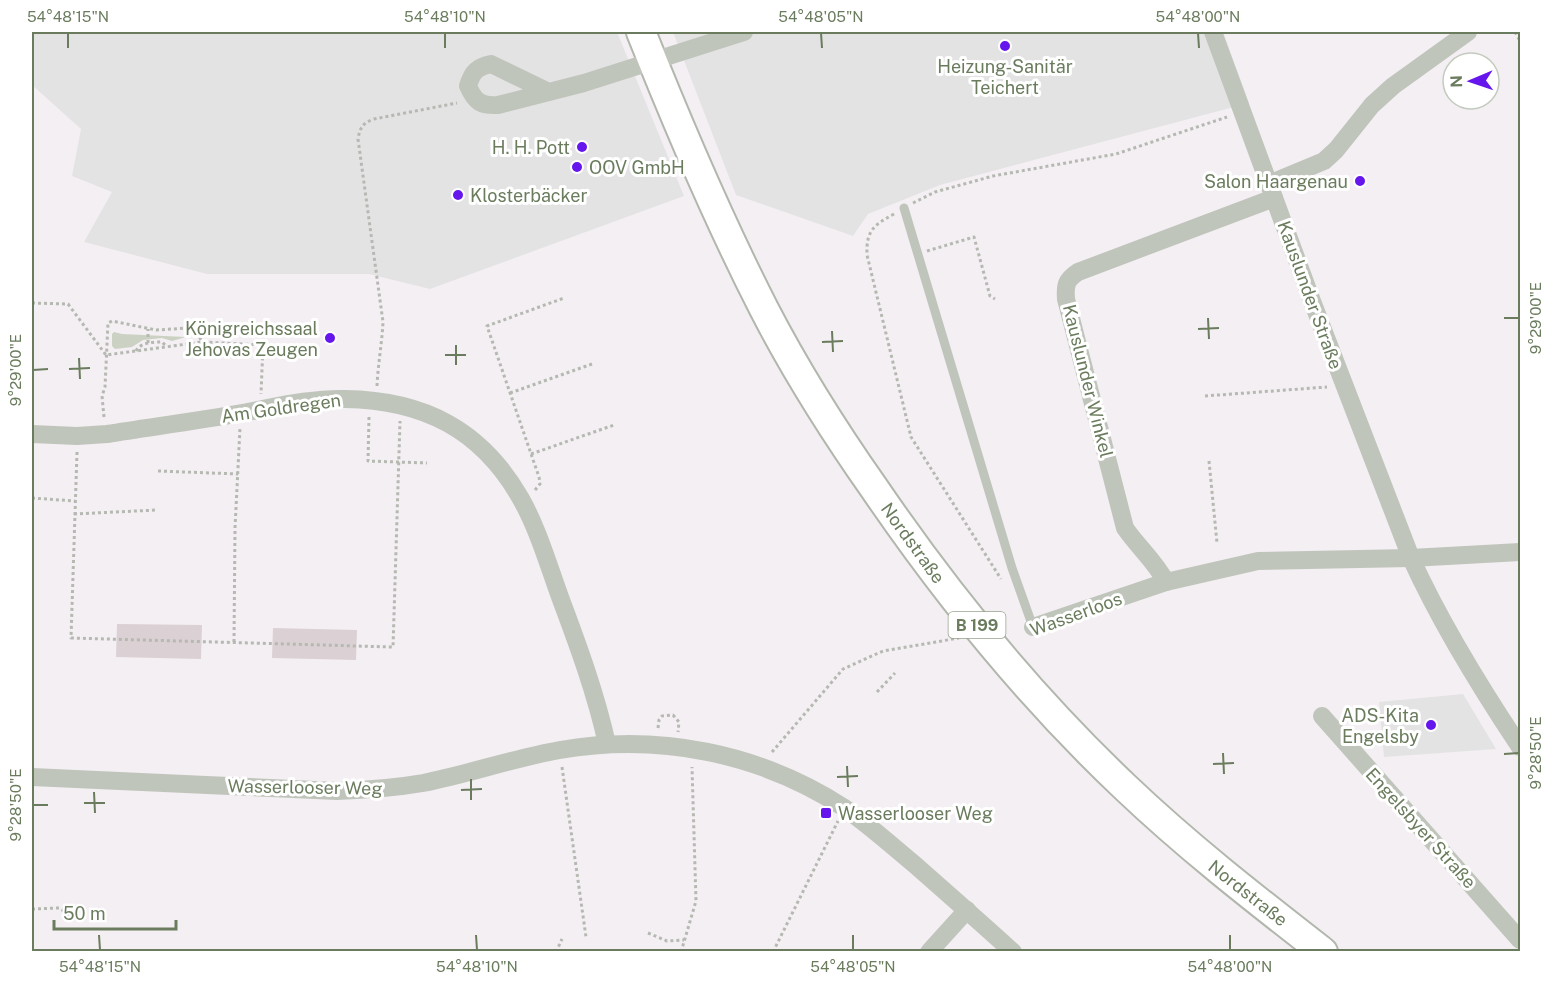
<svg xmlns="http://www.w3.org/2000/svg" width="1552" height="983" font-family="'Public Sans',sans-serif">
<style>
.built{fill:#e4e3e4}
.green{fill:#dbd0d3}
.water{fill:#ccd2c3}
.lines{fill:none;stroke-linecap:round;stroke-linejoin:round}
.primary-casing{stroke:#b2b7ad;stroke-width:32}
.path{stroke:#b5b9b2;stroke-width:3;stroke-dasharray:3 3;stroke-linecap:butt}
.lane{stroke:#c0c5bc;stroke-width:9}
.street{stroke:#c0c5bc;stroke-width:18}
.primary{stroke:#fff;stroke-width:28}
.ticks{fill:none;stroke:#6a7c5d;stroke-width:2}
.poi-dot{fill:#6516ed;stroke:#fff;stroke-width:2}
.labels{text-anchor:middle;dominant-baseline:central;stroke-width:6;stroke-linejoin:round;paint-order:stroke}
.shield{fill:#fff;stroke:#97a38e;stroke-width:1.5}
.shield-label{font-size:16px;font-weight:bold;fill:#6a7c5d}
.poi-label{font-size:18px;fill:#6a7c5d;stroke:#fff;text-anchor:end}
.street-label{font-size:18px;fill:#6a7c5d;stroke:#fff}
.neatline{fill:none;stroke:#6a7c5d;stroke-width:2}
.ticks-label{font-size:15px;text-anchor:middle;fill:#6a7c5d}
</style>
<rect width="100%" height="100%" fill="#f4eff3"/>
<g class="built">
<polygon points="32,32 617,32 684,196 430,289 369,274 207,274 84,242 112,192 72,176 81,129 32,85"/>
<polygon points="673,32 1223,32 1249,103 940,185 868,214 853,236 736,195"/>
<polygon points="1463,694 1496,749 1384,757 1379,702"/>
</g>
<g class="green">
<polygon points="117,624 202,625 201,659 116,657"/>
<polygon points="273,628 357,630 356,660 272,658"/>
</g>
<polygon class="water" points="114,332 122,334 186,337 172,341 162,338 143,340 132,347 115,349 112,346 112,334"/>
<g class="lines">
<g class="primary-casing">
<path id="primary" d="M641 32C678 125 718 219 764 309 796 371 834 431 874 488 947 595 1031 698 1125 787 1188 847 1255 899 1323 952"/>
</g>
<g class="path">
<polyline points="1515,32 1520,41"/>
<polyline points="913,203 935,192 993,176 1116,154 1227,117"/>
<path d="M894 214C874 225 866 230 867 255L911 437 1001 579"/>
<polyline points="927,251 974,237 990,296 995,299"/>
<polyline points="32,303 68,304 106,355 202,342 263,345 261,394"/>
<polyline points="148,343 148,329"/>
<path d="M136 351C141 342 153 342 162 342L167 347"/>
<path d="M377 386C378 364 382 343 383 322L358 139C360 127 363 123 374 119L457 103"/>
<polyline points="510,393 592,364"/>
<polyline points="1205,396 1327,387"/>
<polyline points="104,417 102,396 105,387 108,323 112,321 156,330 189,328 197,332 202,342"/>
<polyline points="369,417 368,461 427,463"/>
<polyline points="77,452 71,638 393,647 400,421"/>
<polyline points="531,454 614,425"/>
<polyline points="1209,461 1217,543"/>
<polyline points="158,471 238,474"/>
<polyline points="535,490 540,484 539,477 487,326 564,298"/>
<polyline points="32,498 75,501"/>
<polyline points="74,514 157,510"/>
<polyline points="234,642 235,528 240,428"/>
<polyline points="877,692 895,673"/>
<polyline points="658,728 659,720 662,716 673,715 679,722 678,732"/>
<polyline points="772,752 843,669 883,651 959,638"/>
<polyline points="562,767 586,937"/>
<polyline points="32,909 59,908 73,917"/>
<polyline points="648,933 667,941 684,940"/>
<polyline points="303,950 303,952"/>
<polyline points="375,952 375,949"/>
<polyline points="556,952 562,939"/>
<polyline points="681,952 696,901 692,767"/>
<polyline points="773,952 838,821"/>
</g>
<polyline class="lane" points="904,208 1012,568 1033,627"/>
<g class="street">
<path d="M1213 32 1312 301 1411 558C1441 624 1480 687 1520 747"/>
<path d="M549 92 491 64C477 67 472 72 468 86 475 102 481 106 498 105L584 83 744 32"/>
<polyline points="1269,184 1324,161 1336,150 1372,105 1393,86 1468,32"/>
<path d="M32 434 77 436 107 434C151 427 197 421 242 413 275 407 311 398 345 399 424 400 482 430 521 499 538 529 548 564 560 597 578 645 596 694 607 744"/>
<path d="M1166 582C1155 561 1138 547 1125 528L1066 299C1065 285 1066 280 1078 272L1274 198"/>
<polyline points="1033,627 1166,582 1258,561 1411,558 1520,552"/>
<polyline points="1322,716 1520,940"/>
<path d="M32 777 337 791C366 790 394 788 423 783 469 774 514 758 560 750 659 733 759 753 843 807 868 824 891 845 914 864 947 893 980 922 1013 952"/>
<polyline points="929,952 967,910"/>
</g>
<use href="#primary" class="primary"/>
</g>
<path class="ticks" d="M68 33V48M445 33V48M821 33 822 48M1198 33 1199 48M1208 318 1209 339M1504 318H1519M1198 329 1219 328M832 331 833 352M822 342 843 341M456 345V365M445 355H466M79 358 80 379M69 369 90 368M33 370 48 369M1223 753 1224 774M1504 754 1519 753M1213 764 1234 763M847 766 848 787M837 777 858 776M471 779V800M461 790 482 789M94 792 95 813M84 803H105M33 805H48M99 935 100 950M476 935 477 950M853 935V950M1230 935V950"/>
<g class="poi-dot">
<circle cx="1005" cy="46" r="6"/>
<circle cx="582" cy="147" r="6"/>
<circle cx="577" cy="167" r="6"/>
<circle cx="1360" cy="181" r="6"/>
<circle cx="458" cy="195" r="6"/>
<circle cx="330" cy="338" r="6"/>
<circle cx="1431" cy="725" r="6"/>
<rect x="820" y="807" width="12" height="12" rx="3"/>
</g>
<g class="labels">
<rect class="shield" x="948.5" y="612" width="57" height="26" rx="4.5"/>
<g class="shield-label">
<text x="977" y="625">B 199</text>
</g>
<g class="poi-label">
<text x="1005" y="66" text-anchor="middle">Heizung-Sanitär<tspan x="1005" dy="21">Teichert</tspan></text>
<text x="570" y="147">H. H. Pott</text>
<text x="589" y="167" text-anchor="start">OOV GmbH</text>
<text x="1348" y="181">Salon Haargenau</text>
<text x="470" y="195" text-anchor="start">Klosterbäcker</text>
<text x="318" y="328">Königreichssaal<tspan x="318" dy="21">Jehovas Zeugen</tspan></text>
<text x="1419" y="715">ADS-Kita<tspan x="1419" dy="21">Engelsby</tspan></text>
<text x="838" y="813" text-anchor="start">Wasserlooser Weg</text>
</g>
<g class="street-label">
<text transform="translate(1310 295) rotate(70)">Kauslunder Straße</text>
<text transform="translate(1088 381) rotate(76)">Kauslunder Winkel</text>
<text transform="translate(281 408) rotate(-8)">Am Goldregen</text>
<text transform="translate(913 543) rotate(54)">Nordstraße</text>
<text transform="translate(1076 614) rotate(-20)">Wasserloos</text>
<text transform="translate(305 787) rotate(1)">Wasserlooser Weg</text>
<text transform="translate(1421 828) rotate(48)">Engelsbyer Straße</text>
<text transform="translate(1248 893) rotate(38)">Nordstraße</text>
</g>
</g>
<rect width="1552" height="983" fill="none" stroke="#ffffff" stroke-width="66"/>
<g transform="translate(1471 81) rotate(268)"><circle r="28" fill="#ffffff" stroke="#c3cbbe" stroke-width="1.5"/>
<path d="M0-4.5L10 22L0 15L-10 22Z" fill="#6516ed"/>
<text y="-9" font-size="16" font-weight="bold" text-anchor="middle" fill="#6a7c5d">N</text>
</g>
<path d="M54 920v9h122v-9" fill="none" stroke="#6a7c5d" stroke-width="3"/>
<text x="63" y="920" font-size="18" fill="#6a7c5d" stroke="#ffffff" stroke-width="4.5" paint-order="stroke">50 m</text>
<rect x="33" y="33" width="1486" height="917" class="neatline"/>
<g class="ticks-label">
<text x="68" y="22">54°48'15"N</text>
<text x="445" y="22">54°48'10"N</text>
<text x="821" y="22">54°48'05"N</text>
<text x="1198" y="22">54°48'00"N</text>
<text transform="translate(1536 318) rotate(-90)" y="5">9°29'00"E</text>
<text transform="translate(16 370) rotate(-90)" y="5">9°29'00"E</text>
<text transform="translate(1536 753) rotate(-90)" y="5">9°28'50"E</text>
<text transform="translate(16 805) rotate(-90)" y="5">9°28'50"E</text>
<text x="100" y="972">54°48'15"N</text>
<text x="477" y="972">54°48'10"N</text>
<text x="853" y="972">54°48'05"N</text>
<text x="1230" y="972">54°48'00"N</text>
</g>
</svg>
